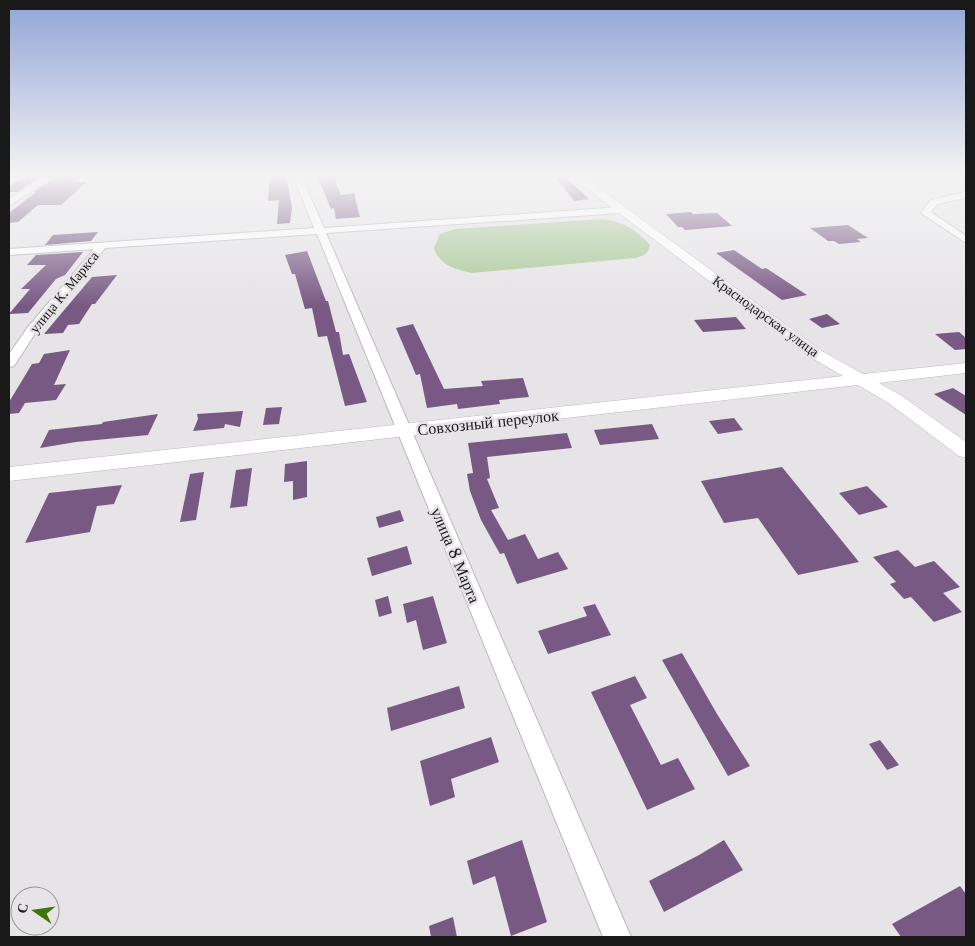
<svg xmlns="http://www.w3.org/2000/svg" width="975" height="946" font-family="'Libre Baskerville',serif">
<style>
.green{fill:#a8c997}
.building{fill:#785984}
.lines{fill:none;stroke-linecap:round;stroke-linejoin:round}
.minor-casing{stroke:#bab8ba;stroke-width:2}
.tertiary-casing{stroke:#bab8ba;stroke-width:1}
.minor{fill:#fff;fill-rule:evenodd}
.tertiary{fill:#fff;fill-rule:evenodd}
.labels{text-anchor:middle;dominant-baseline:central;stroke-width:5;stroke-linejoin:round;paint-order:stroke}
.far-street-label{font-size:14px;fill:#1a191a;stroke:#e6e4e7}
.street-label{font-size:16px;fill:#1a191a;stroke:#e6e4e7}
</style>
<rect width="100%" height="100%" fill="#e6e4e7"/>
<path class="green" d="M602 219C622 221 637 230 650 245 648 254 644 256 635 258L472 273C455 269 440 266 434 248L440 234 455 229Z"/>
<g class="building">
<polygon points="32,173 45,174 17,192 9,192 9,186"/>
<polygon points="270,173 286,173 292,208 290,223 277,224 279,200 268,201"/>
<polygon points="316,173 336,173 336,183 341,195 354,193 360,217 336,219 334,208 331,209"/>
<polygon points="556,173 561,173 589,199 574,201 554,175"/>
<polygon points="61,174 83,175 73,182 87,182 61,205 38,205 18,222 9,223 9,213 36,192 34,192"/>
<polygon points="691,212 693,214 717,213 732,226 685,230 682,227 678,227 666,214"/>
<polygon points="848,225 868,238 857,239 861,242 839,244 834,241 828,241 810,228"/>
<polygon points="98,232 91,241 45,245 53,235"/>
<polygon points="734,250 762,269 766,268 807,295 782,300 716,253"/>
<polygon points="307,251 326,301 328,301 336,332 339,332 343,355 349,354 367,402 345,406 327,336 318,337 312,308 305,309 295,274 292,274 285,255"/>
<polygon points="83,252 65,275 56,279 28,313 9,314 30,289 21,289 46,265 27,265 36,255"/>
<polygon points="117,275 95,304 92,304 79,324 68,325 63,333 44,334 92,277"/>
<polygon points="827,314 840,324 822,328 809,319"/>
<polygon points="736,317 746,329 703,332 694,320"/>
<polygon points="413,324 444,389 483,386 481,381 523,378 529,397 499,400 500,404 458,409 457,404 427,408 420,374 416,375 396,328"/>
<polygon points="959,332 966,338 966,349 955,350 935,334"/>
<polygon points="70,350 54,385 66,384 56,400 25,403 19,413 9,414 9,402 32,364 39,363 44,354"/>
<polygon points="953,388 966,396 966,415 934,394"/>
<polygon points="282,407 279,424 263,425 266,408"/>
<polygon points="243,411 240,427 225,424 224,428 193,431 198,419 197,414"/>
<polygon points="158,414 148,435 76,442 40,448 49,430 102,424 103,422"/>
<polygon points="734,418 743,430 718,434 709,421"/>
<polygon points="652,424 659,439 600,445 594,430"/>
<polygon points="567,433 572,448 487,457 490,478 487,479 499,508 491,510 508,540 525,534 538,559 558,552 568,569 517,584 504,553 500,554 481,520 470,491 467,474 473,473 468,443"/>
<polygon points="307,461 307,497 293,500 293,481 284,482 285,464"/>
<polygon points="782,467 859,562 798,575 758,518 724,523 701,481"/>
<polygon points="252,468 247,506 230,508 236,470"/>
<polygon points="204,472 196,520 180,522 190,474"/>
<polygon points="122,485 114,504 97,506 90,532 25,543 49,493"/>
<polygon points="867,486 888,507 859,515 839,493"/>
<polygon points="400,510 404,521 379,528 376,517"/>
<polygon points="407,546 412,564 372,576 367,558"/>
<polygon points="898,550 915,567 934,561 960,587 943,593 962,612 934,622 911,597 904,599 890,584 896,582 873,557"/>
<polygon points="388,596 392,613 379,617 375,600"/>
<polygon points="433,596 447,643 423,650 416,620 407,623 403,604"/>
<polygon points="595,604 611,635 548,654 538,631 587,616 583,607"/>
<polygon points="682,653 717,714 750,766 728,776 662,660"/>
<polygon points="635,676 647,698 630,705 661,765 678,758 695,789 647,810 591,692"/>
<polygon points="459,686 465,708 391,731 387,708"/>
<polygon points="491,737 499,762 451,779 455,797 430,806 420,761"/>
<polygon points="880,740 899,765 887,770 869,744"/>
<polygon points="522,840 547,922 511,936 495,876 473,885 467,861"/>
<polygon points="724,840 743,870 664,912 649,881 699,855"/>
<polygon points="960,886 966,894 966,937 901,937 892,924"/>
<polygon points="453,917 457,937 431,937 429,926"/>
</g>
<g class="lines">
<g class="minor-casing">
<g id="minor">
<polygon points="50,173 60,173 9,206 9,199"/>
<polygon points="292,173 300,173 324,228 621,207 626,210 621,213 326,233 631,937 603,937 317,234 105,248 36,332 14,366 9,367 9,354 28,327 94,249 9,255 9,249 314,228"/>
<polygon points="966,192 966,198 937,204 931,212 966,236 966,243 921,213 931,200"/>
</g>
</g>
<g class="tertiary-casing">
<polygon id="tertiary" points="566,173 578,173 822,351 863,374 966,363 966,373 879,383 902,396 966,442 966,458 959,456 890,404 858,385 9,481 9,467 843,376 810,357"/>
</g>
<use href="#minor" class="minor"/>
<use href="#tertiary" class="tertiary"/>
</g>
<linearGradient id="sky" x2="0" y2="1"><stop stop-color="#90a4d6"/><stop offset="0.57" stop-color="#f4f3f4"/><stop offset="1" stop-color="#f4f3f4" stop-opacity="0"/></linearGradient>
<rect width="975" height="306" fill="url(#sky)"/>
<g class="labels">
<g class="far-street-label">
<text transform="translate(64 292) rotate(-51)">улица К. Маркса</text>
<text transform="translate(766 316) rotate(36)">Краснодарская улица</text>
</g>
<g class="street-label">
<text transform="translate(488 422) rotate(-6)">Совхозный переулок</text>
<text transform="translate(456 555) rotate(67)">улица 8 Марта</text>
</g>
</g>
<rect width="975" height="946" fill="none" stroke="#1a191a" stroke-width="20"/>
<g transform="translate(35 911) rotate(283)"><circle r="24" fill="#e6e4e7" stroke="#949395"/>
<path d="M0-4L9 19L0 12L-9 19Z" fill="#3d7609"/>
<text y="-8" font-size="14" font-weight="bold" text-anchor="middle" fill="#1a191a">С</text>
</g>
</svg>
